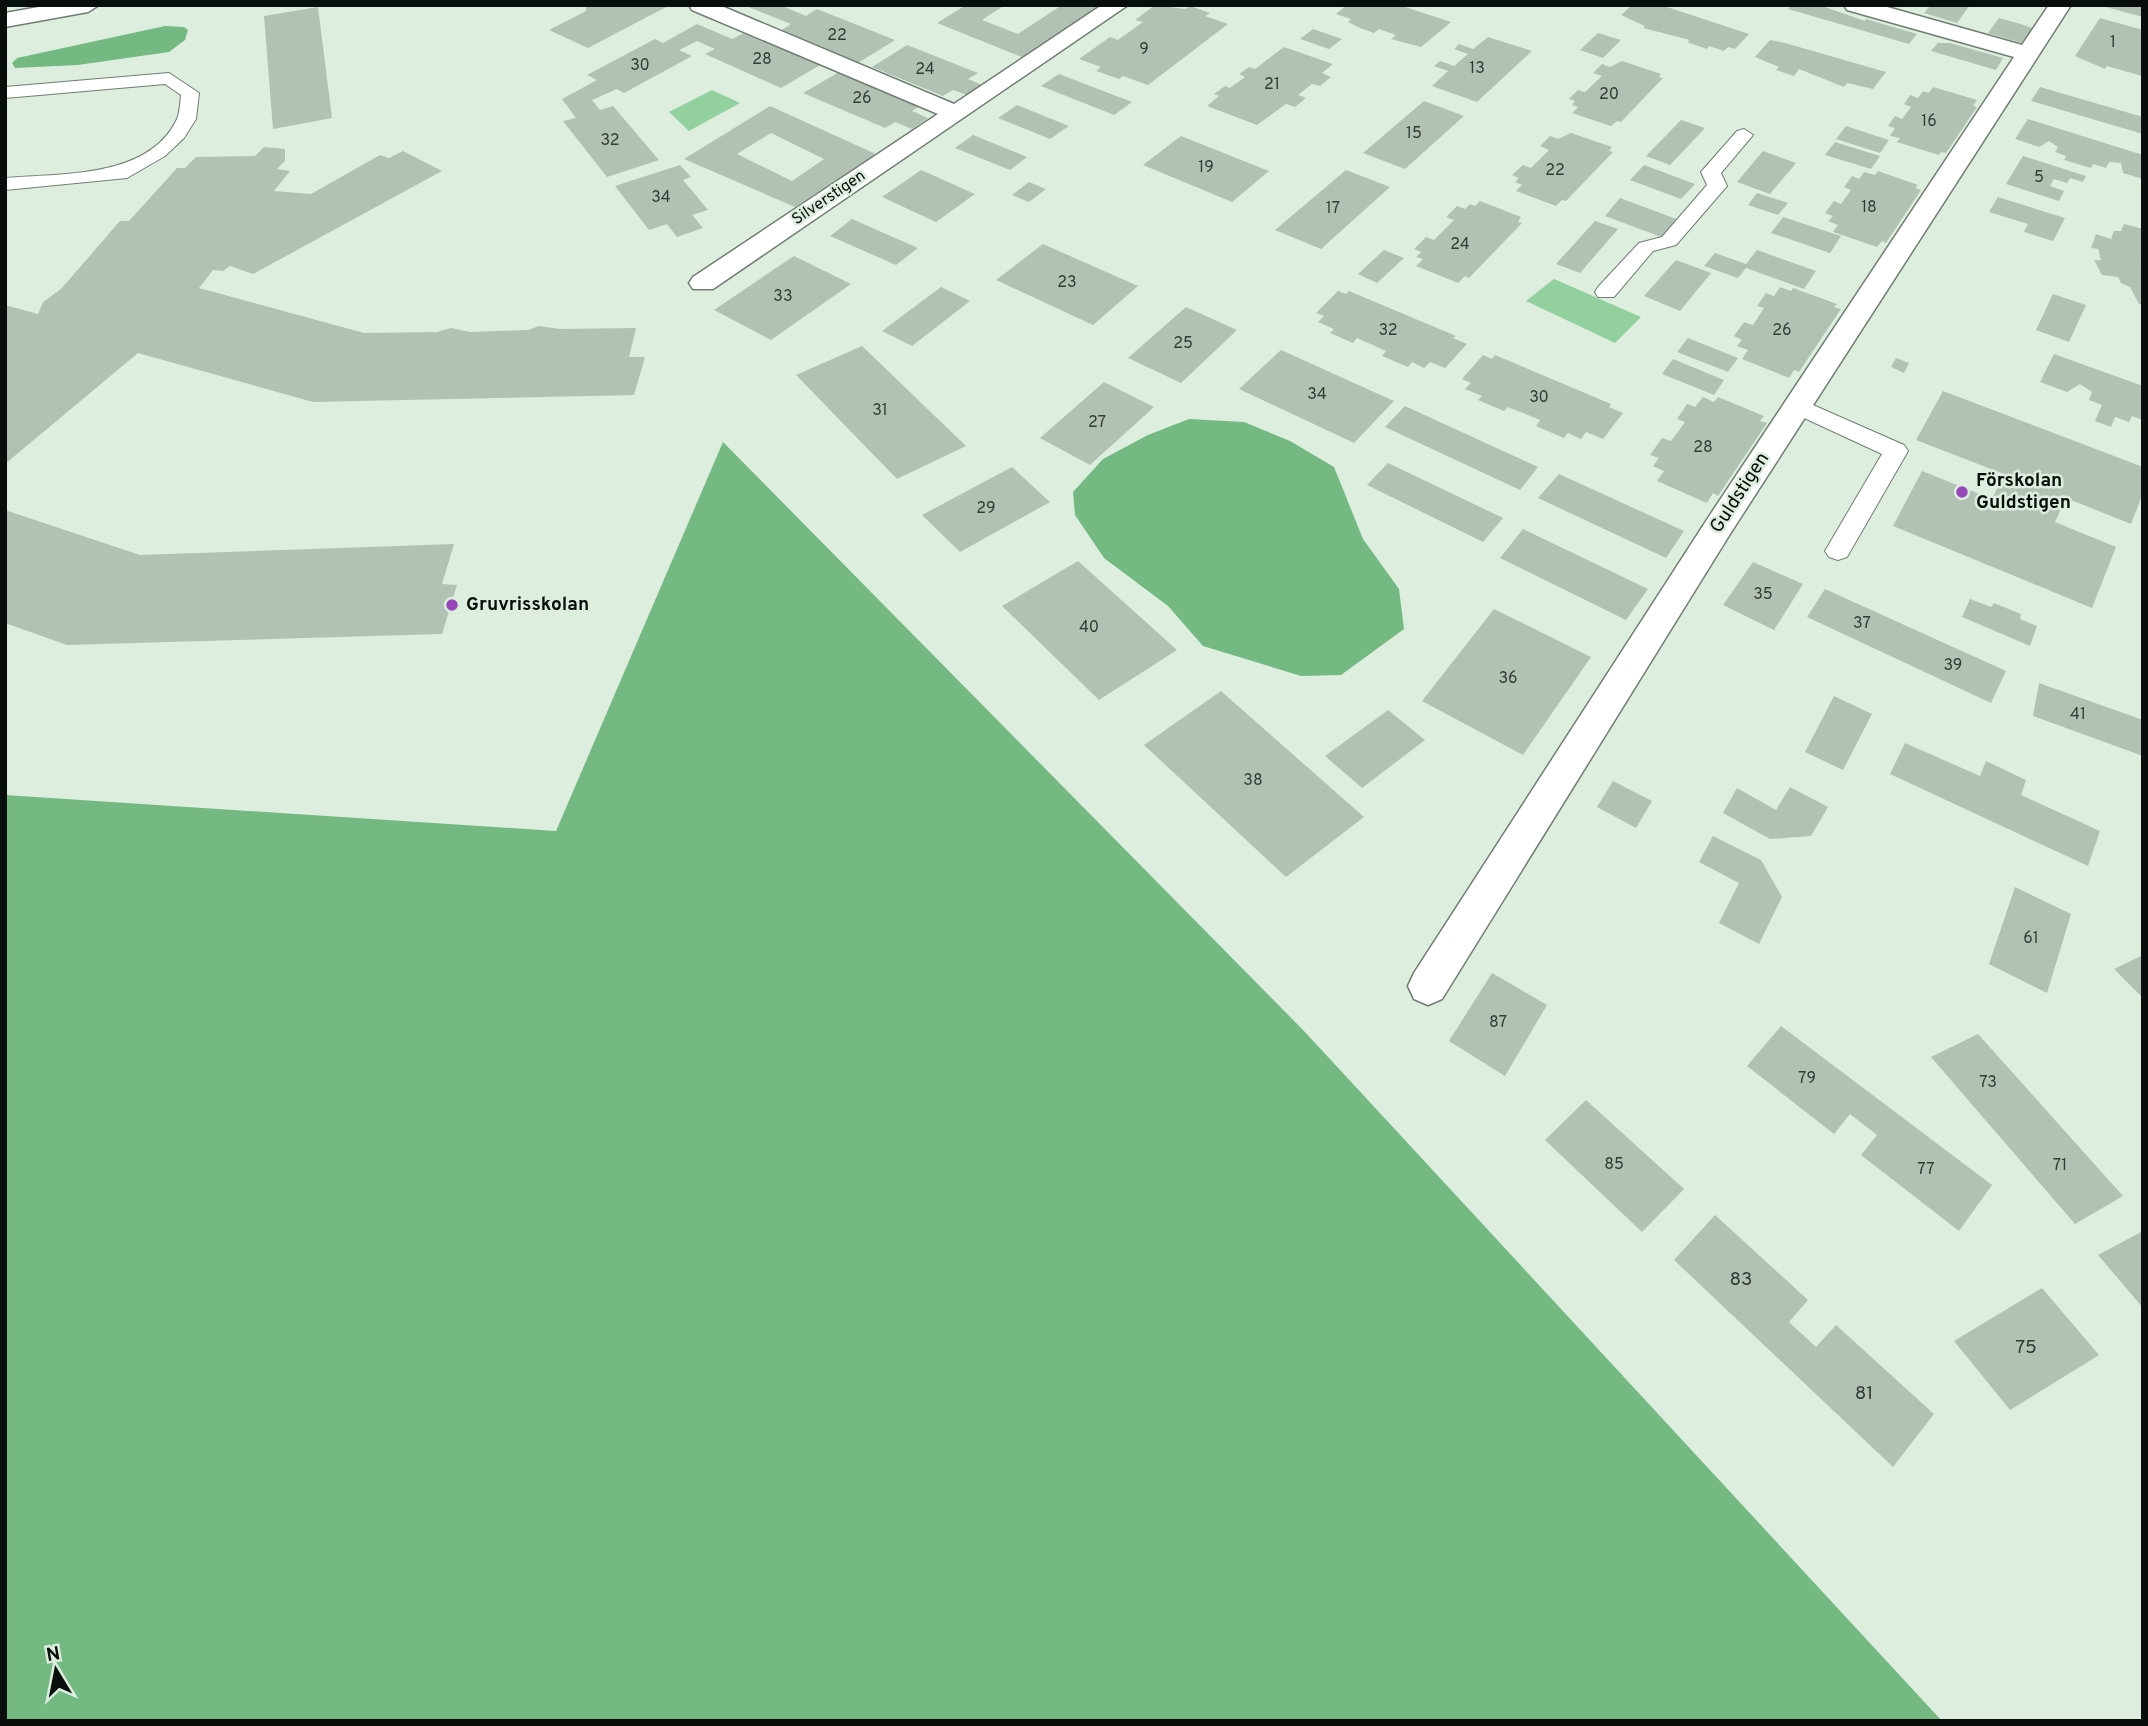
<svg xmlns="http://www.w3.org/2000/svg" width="2148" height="1726" font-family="Overpass,sans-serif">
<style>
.green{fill:#92d09d}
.forest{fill:#74b982}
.building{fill:#b1c2b4;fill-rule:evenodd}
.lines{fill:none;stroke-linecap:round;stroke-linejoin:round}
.lane-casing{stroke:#6f7e71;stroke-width:2}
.street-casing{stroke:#6f7e71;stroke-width:3}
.lane{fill:#fff;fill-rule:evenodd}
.street{fill:#fff;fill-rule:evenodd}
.poi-dot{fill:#9648b8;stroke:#ddeedf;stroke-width:2.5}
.labels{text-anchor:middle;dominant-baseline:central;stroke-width:5;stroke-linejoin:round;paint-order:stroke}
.number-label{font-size:16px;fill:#323b34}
.far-street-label{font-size:16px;fill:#080e09;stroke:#ddeedf}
.poi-label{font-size:19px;font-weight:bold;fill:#080e09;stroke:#ddeedf;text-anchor:start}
.street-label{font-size:19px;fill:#080e09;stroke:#ddeedf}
.near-number-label{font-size:19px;fill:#323b34}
</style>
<rect width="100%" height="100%" fill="#ddeedf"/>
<g class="green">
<polygon points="712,90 740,103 689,131 669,112"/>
<polygon points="1554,279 1641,317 1615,343 1526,301"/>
</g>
<g class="forest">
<polygon points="165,26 184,27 188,30 185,40 169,52 78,65 15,68 12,63 17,58"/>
<polygon points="1189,419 1244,422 1290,441 1334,467 1363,539 1399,589 1404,629 1341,675 1301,676 1203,646 1168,606 1104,558 1075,515 1073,492 1103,459 1148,435"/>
<polygon points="723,442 1304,1031 1942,1721 5,1721 5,795 556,831"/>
</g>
<g class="building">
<polygon points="586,5 670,5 588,48 549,30 586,11"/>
<polygon points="751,5 780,5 806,16 817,9 895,40 858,63 780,31 791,24 748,7"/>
<polygon points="966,5 1005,5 982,20 1018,34 1062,5 1102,5 1024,58 937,23"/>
<polygon points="1155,5 1185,9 1190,6 1210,13 1205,16 1228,24 1148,85 1123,76 1119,79 1096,71 1101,67 1079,59 1110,37 1118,40 1143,22 1135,20"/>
<polygon points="1347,5 1399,5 1451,22 1421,47 1391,39 1396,35 1379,29 1374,33 1360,28 1348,22 1351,19 1336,14"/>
<polygon points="1632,5 1661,5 1749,34 1735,49 1728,47 1724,51 1709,46 1707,49 1687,42 1690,40 1643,28 1645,26 1621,15"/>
<polygon points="1791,5 1819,5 1865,21 1866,19 1917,34 1909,44 1788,9"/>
<polygon points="1931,5 1970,5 1957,23 1924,13"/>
<polygon points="2102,5 2143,5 2143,17 2102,6"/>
<polygon points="318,7 332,118 273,129 264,16"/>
<polygon points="1999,18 2024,25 2032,28 2022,43 1988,33"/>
<polygon points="2100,18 2143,30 2142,76 2107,66 2105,69 2075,56"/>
<polygon points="697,24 732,39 744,33 820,65 781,88 705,54 715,49 697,41 679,50 692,56 624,93 617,89 592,100 600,110 613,106 659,160 607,177 563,121 576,118 562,99 597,80 587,75 655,39 663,43"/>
<polygon points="1313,29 1342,39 1329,49 1300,39"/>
<polygon points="1598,33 1621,40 1603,58 1580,50"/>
<polygon points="1488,37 1532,51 1477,102 1432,86 1448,71 1434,66 1440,61 1454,66 1468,54 1454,49 1459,44 1473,49"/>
<polygon points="1770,40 1785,43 1886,72 1873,89 1847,83 1844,87 1799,69 1794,76 1776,70 1779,67 1755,57"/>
<polygon points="1938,43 1950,43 2003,58 1996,70 1931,51"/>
<polygon points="907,45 978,73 968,79 982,85 967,95 953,90 943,96 872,67"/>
<polygon points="1284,47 1333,64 1322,73 1331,77 1320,86 1312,84 1298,95 1306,98 1295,107 1286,104 1257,125 1207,106 1219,96 1214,94 1225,86 1230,88 1245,77 1239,74 1249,67 1255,69"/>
<polygon points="1622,61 1661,74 1659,77 1663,78 1621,122 1617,121 1611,126 1572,113 1578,107 1572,105 1575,101 1569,99 1578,90 1585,92 1602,76 1593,73 1602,64 1610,67"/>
<polygon points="841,71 922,105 912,111 928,118 912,129 895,122 885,128 803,93"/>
<polygon points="1059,74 1132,102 1114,115 1041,86"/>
<polygon points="1933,87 1977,100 1973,106 1977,107 1946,153 1941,152 1939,155 1897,142 1900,138 1890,136 1895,128 1888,126 1895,116 1902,119 1911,107 1904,104 1910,95 1918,98 1923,91 1929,93"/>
<polygon points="2040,87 2143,117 2143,134 2031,101"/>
<polygon points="1424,101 1464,116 1405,169 1363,153"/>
<polygon points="1017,105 1069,126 1050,139 998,118"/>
<path d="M770 106 876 154 795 207 684 159ZM771 133 824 159 792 181 737 154Z"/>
<polygon points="2028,119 2143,155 2143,179 2123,173 2121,163 2109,162 2106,168 2093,164 2091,168 2064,160 2066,156 2055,152 2058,147 2049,141 2039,147 2015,139"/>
<polygon points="1681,120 1705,128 1670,165 1646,156"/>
<polygon points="1846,126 1889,140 1880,153 1836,139"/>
<polygon points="1571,133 1612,147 1609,151 1613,152 1566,201 1562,200 1556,206 1516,191 1522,185 1515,182 1519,178 1512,175 1523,165 1531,168 1549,150 1540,146 1550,136 1558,139"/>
<polygon points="973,135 1027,157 1010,170 955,148"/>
<polygon points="1181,136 1269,171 1232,202 1143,165"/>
<polygon points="1835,142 1880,156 1871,169 1825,155"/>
<polygon points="264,147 285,149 285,161 277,169 290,171 274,191 311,194 380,155 389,158 403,151 442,171 253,274 230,266 223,271 213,270 199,288 364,333 437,332 451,328 470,332 528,330 539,326 560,329 636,328 629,357 645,357 634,395 313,402 138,353 5,464 5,305 38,314 43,302 61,289 120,221 129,221 177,168 185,168 196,157 255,156"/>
<polygon points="1763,151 1796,163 1770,194 1737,182"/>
<polygon points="2023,156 2086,176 2083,182 2070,178 2067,183 2054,179 2050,186 2064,191 2059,201 2006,184"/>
<polygon points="680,165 691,177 683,180 708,210 692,215 703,228 677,237 667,224 649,230 615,186"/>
<polygon points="1644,165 1695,184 1681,199 1630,180"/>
<polygon points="921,170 975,194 936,222 882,197"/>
<polygon points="1346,170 1390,187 1321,249 1275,230"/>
<polygon points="1878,171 1918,185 1915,188 1921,190 1886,243 1882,241 1877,247 1833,232 1838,225 1828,221 1833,216 1825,213 1834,201 1841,204 1851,190 1844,187 1852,176 1859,179 1864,172 1875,175"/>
<polygon points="1029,182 1046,189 1029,202 1012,195"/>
<polygon points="1757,193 1788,203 1778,215 1748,205"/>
<polygon points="1998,197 2065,218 2053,241 2024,232 2028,224 1989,212"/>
<polygon points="1620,198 1679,220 1664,238 1605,216"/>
<polygon points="1480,201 1521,217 1518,222 1522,223 1469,278 1465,276 1458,283 1416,266 1423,259 1416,257 1421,252 1414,249 1426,237 1434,240 1454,220 1446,217 1457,206 1465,209 1470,204 1475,206"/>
<polygon points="1783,217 1841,236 1830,253 1771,233"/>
<polygon points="852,219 918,248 896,265 830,236"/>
<polygon points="1595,221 1618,229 1580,273 1556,264"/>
<polygon points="2124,224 2143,229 2143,260 2140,259 2143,264 2143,305 2139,304 2130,287 2121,283 2118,277 2102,275 2094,260 2101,260 2098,249 2091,248 2096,234 2111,239 2114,231 2121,231"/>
<polygon points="1043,244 1138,286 1093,325 996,280"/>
<polygon points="1384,250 1404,258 1377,283 1358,274"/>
<polygon points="1757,250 1816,271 1804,289 1746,268 1738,278 1704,266 1715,253 1746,264"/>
<polygon points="794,256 851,284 771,340 714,310"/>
<polygon points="1676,260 1711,273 1680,311 1644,296"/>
<polygon points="941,287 970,301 912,346 882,331"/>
<polygon points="1780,287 1791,291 1793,288 1837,304 1834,307 1841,309 1799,372 1794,370 1789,378 1742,359 1748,350 1737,346 1742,340 1734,336 1744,322 1753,325 1764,308 1757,306 1766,293 1774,296"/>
<polygon points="1338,291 1346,294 1349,291 1456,336 1453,338 1467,344 1445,368 1430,362 1424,368 1412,362 1408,367 1382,356 1386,351 1357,338 1353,343 1330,333 1334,329 1318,322 1324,316 1316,313"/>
<polygon points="2053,294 2086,305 2069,342 2036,330"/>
<polygon points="1186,307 1237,330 1181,383 1128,358"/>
<polygon points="1688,338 1738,358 1728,372 1677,352"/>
<polygon points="862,346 966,446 897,479 796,375"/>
<polygon points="1281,350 1394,401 1354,443 1239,389"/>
<polygon points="2054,354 2143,386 2143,420 2132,416 2129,422 2115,417 2111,427 2095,421 2102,405 2089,400 2092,392 2080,384 2067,392 2040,382"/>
<polygon points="1483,355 1492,359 1495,355 1611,404 1609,407 1623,413 1603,439 1586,432 1581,439 1568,433 1564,438 1536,426 1540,420 1508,407 1504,411 1478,400 1482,396 1465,389 1471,383 1462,379"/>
<polygon points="1896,358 1909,363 1904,373 1891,367"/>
<polygon points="1673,359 1724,380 1714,395 1662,374"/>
<polygon points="1104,382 1154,407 1090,465 1040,438"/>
<polygon points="1943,391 2143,467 2143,493 2131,524 2066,498 2055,522 2116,547 2092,608 1893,526 1922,471 1992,499 2004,474 1916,440"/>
<polygon points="1703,397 1714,402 1718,397 1764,416 1760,421 1767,423 1718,496 1713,493 1707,503 1657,481 1664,471 1653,466 1659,458 1650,455 1662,438 1671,441 1685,422 1677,419 1687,404 1695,407"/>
<polygon points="1405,406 1538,467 1520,490 1385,427"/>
<polygon points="1388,463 1503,518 1483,542 1367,485"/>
<polygon points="1012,467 1050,502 960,552 922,515"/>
<polygon points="1559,474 1684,531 1666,558 1538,498"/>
<polygon points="5,510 140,555 454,544 442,584 457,585 442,634 67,645 5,623"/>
<polygon points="1523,529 1648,589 1626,620 1500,558"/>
<polygon points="1078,561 1177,650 1099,700 1002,606"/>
<polygon points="1753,562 1803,584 1774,630 1723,605"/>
<polygon points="1825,589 2006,671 1991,703 1807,617"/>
<polygon points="1970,599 1991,607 1994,603 2021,614 2020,619 2037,626 2030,646 1962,617"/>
<polygon points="1494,609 1591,657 1523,755 1422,701"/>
<polygon points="2039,683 2143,720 2143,756 2033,716"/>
<polygon points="1221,691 1364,817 1286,877 1144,745"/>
<polygon points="1834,696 1872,714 1843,770 1805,752"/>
<polygon points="1388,710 1425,740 1362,788 1325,756"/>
<polygon points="1905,743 1980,776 1986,761 2026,780 2021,795 2100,831 2088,866 1890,774"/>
<polygon points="1613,781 1652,801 1636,828 1597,807"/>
<polygon points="1790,787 1828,807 1811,836 1770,839 1723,813 1737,788 1776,810"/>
<polygon points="1713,836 1761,860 1782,897 1759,944 1719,923 1739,883 1699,862"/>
<polygon points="2015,887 2071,914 2047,993 1989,964"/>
<polygon points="2143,955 2143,998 2114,969"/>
<polygon points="1492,973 1547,1005 1505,1076 1449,1041"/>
<polygon points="1781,1026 1992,1185 1959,1231 1861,1155 1877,1135 1850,1114 1834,1134 1747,1066"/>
<polygon points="1978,1034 2046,1110 2123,1196 2075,1224 1931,1057"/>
<polygon points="1586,1100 1684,1189 1642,1232 1545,1140"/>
<polygon points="1715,1215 1808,1300 1789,1322 1816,1347 1836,1325 1934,1414 1893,1467 1674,1260"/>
<polygon points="2143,1231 2143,1308 2098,1255"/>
<polygon points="2042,1288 2099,1355 2010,1410 1954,1341"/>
</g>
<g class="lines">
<g class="lane-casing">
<g id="lane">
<path d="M169 73 199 93 196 119 184 138 165 156 127 178 5 190V178C60 173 147 179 176 121 180 114 180 103 181 95L165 84 5 98V87Z"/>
<polygon points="1744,129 1753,135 1721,173 1727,186 1676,245 1653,251 1614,297 1598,297 1595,292 1598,287 1639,243 1662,237 1707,185 1701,172 1737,131"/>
<polygon points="1797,398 1904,445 1908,451 1847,557 1838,560 1829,557 1825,551 1882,454 1789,411 1786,406 1789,401"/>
</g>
</g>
<g class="street-casing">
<g id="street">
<polygon points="50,5 99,5 88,12 5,27 5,13"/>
<polygon points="689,5 719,5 954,104 1102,5 1128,5 713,289 693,289 689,283 693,277 938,114 692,10"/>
<polygon points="1844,5 1880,5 2022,45 2049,5 2071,5 1730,534 1442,999 1428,1005 1414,999 1408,986 1414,973 1708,518 2014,57 1847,10"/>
</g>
</g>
<use href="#lane" class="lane"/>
<use href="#street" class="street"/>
</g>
<g class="poi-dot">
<circle cx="1962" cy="492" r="7"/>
<circle cx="452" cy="605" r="7"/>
</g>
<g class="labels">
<g class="number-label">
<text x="837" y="36">22</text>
<text x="2113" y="43">1</text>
<text x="1144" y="50">9</text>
<text x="762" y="60">28</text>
<text x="640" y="66">30</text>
<text x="1477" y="69">13</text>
<text x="925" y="70">24</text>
<text x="1272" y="85">21</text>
<text x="1609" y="95">20</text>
<text x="862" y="99">26</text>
<text x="1929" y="122">16</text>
<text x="1414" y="134">15</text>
<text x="610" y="141">32</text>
<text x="1206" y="168">19</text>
<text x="1555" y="171">22</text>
<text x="2039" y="178">5</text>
<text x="661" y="198">34</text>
<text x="1869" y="208">18</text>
<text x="1333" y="209">17</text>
<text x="1460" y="245">24</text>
<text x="1067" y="283">23</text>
<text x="783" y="297">33</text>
<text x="1388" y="331">32</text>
<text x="1782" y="331">26</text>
<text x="1183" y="344">25</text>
<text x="1317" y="395">34</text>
<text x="1539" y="398">30</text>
<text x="880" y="411">31</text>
<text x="1097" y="423">27</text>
<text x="1703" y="448">28</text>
<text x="986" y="509">29</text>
<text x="1763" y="595">35</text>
<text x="1862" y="624">37</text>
<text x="1089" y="628">40</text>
<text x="1953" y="666">39</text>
<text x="1508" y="679">36</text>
<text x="2078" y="715">41</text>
<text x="1253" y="781">38</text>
<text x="2031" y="939">61</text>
<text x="1498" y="1023">87</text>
<text x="1807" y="1079">79</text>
<text x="1988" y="1083">73</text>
<text x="1614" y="1165">85</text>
<text x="2060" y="1166">71</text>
<text x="1926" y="1170">77</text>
</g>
<g class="far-street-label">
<text transform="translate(829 198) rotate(-34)">Silverstigen</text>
</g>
<g class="poi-label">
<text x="1976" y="481">Förskolan<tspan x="1976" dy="22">Guldstigen</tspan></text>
<text x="466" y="605">Gruvrisskolan</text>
</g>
<g class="street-label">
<text transform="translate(1740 493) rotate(-57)">Guldstigen</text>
</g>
<g class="near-number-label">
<text x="1741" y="1280">83</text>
<text x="2026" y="1348">75</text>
<text x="1864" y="1394">81</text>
</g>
</g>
<rect width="2148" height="1726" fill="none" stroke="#080e09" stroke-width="14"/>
<g transform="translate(56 1670) rotate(350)" stroke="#ddeedf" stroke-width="5" paint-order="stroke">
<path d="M0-5L12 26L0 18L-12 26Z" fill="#080e09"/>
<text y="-10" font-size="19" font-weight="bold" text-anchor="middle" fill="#080e09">N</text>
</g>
</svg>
